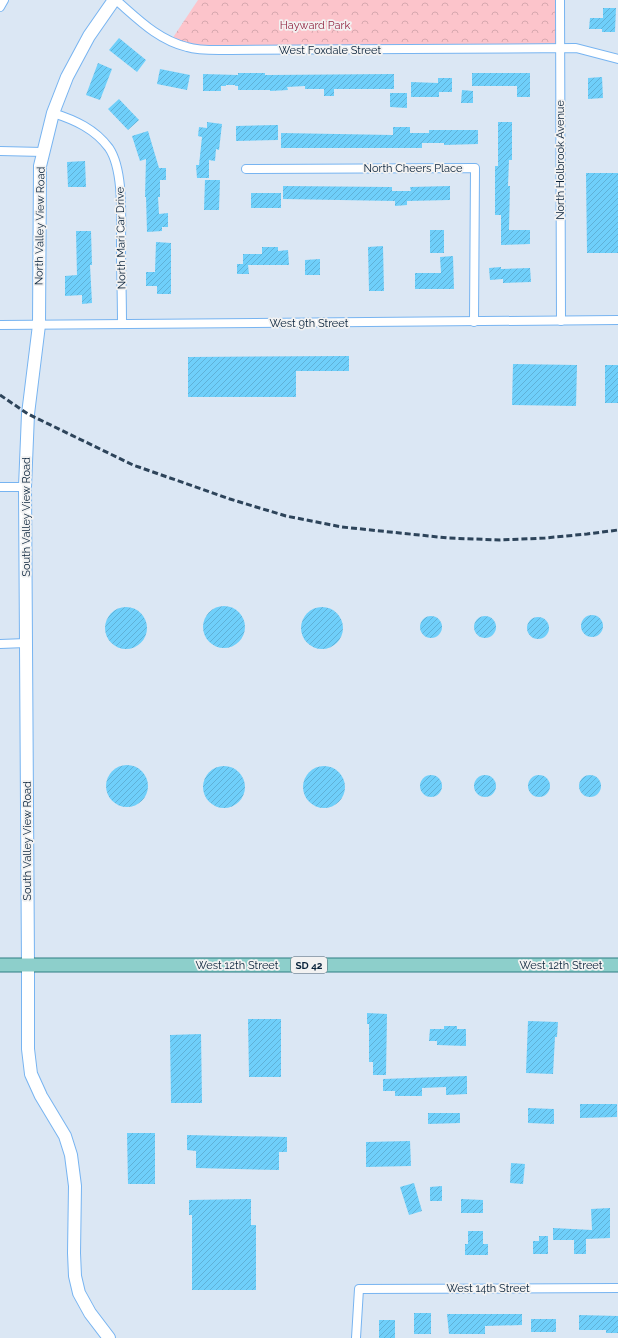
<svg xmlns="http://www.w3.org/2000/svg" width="618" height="1338" font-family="Raleway,sans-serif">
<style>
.park{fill:url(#park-crowns)}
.building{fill:url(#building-hatch)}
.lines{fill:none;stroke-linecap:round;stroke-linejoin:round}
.street-casing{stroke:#77b4f1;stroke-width:10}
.secondary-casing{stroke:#77b4f1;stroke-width:14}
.primary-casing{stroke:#2d7e82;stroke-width:15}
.street{stroke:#fff;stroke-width:8}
.secondary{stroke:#fff;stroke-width:12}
.primary{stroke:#8dcfcb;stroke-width:13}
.rail{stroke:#2d445a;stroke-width:3;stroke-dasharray:6 3;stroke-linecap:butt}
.labels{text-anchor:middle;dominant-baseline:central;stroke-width:3.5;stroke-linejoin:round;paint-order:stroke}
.shield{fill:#f2f2f2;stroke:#4f6071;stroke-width:1}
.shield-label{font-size:10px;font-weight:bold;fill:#09223a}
.park-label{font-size:11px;fill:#932844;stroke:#f2f2f2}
.street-label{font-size:11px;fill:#09223a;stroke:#f2f2f2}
</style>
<defs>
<pattern id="park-crowns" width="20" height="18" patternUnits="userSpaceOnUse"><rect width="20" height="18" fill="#fcc4cb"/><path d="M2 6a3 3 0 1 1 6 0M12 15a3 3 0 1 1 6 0" fill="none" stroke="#d7a8af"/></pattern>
<pattern id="building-hatch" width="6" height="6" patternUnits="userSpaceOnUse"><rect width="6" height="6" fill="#6fcffa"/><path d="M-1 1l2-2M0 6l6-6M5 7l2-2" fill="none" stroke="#5fb1d7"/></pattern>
</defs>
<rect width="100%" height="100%" fill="#dbe7f4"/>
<polygon class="park" points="198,0 560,0 559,48 207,50 170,42"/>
<g class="building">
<polygon points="603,8 616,8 615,32 602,32 602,29 589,29 590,18 603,18"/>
<polygon points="119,38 146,60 137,72 109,50"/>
<polygon points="98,63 112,69 100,100 86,95"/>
<polygon points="160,69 190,75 187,90 157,84"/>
<polygon points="238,73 265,73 265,75 394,74 394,89 334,89 334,96 324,96 324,89 305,89 305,86 287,87 288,90 270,91 270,90 238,90 238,86 235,86 235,85 226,85 226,86 221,86 221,91 203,91 203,74 238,75"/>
<polygon points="472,73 530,73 530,97 517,97 517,86 472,86"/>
<polygon points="602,77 603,98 588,99 588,78"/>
<polygon points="438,78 452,78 452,92 439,92 439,97 411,97 411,82 438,83"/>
<polygon points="462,90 473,91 473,103 461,103"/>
<polygon points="390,93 407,93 407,108 390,107"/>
<polygon points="119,99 139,120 128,130 108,109"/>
<polygon points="207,122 222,124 219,150 216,149 215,161 209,160 209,178 197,178 196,165 199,165 202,137 198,136 199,127 207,128"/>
<polygon points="498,122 512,122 512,160 509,160 508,186 510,186 509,230 530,230 530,244 501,245 501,215 495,215 495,166 498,166"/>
<polygon points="278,125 278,140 236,141 236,126"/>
<polygon points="393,127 410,127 410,133 429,133 429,130 478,130 478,144 444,145 444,143 422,143 422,148 281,148 281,133 393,135"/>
<polygon points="148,131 159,168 166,168 166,180 160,180 160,197 158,197 159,214 168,213 168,227 162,227 162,231 147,232 146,197 145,197 146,159 140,161 132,136"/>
<polygon points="85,161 86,187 68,187 67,162"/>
<polygon points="586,173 618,173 618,253 587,253"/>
<polygon points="205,180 220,180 219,210 204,210"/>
<polygon points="283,186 392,187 392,191 411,191 410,187 450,186 450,200 407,201 407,205 395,206 395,201 283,199"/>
<rect x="251" y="193" width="30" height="15"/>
<rect x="430" y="230" width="14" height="23"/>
<polygon points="76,231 91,231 92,265 90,265 92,303 82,304 82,295 65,296 65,276 77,275"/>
<polygon points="156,242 171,243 171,294 157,294 157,286 146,286 146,272 155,272"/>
<polygon points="383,246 384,291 369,291 368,247"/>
<polygon points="262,247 278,247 278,251 288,250 289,265 248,265 249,274 237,274 237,264 243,264 243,254 262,254"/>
<polygon points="453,256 454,289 415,289 415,273 441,273 440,257"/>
<polygon points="320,259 320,275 305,275 305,260"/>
<polygon points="501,267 501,269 530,268 531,282 503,283 503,279 490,280 489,268"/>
<polygon points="349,356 349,371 296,371 296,397 188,397 188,357"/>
<polygon points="513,364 577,365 576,406 512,405"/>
<rect x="605" y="365" width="13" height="38"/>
<circle cx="224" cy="627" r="21"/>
<circle cx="126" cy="628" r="21"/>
<circle cx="322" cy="628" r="21"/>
<circle cx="592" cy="626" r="11"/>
<circle cx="485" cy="627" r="11"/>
<circle cx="431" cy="627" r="11"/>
<circle cx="538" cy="628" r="11"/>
<circle cx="127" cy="786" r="21"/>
<circle cx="224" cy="787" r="21"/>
<circle cx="324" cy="787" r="21"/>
<circle cx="590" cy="786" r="11"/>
<circle cx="539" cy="786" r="11"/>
<circle cx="485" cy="786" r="11"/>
<circle cx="431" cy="786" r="11"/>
<polygon points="367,1013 387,1014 386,1075 373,1075 373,1062 369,1062 369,1024 367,1024"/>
<polygon points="248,1019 281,1019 281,1077 249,1077"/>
<polygon points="528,1021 558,1022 557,1037 555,1037 553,1074 526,1073"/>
<polygon points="444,1026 457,1026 457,1029 466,1029 466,1046 437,1045 437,1041 429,1041 430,1029 444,1029"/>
<polygon points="201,1034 202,1103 171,1103 170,1035"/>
<polygon points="467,1076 467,1094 446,1095 446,1087 422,1088 422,1096 395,1096 395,1091 383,1091 383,1079"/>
<polygon points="580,1104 617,1104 617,1117 580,1118"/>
<polygon points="528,1108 554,1109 554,1124 528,1123"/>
<polygon points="428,1113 460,1113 460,1123 428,1124"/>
<polygon points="127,1133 155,1133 155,1184 128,1184"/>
<polygon points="187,1135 287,1137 287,1152 279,1152 279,1170 196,1168 196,1151 187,1150"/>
<polygon points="410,1141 411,1166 366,1167 366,1142"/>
<polygon points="511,1163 525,1164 523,1184 510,1183"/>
<polygon points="414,1183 422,1211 409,1215 400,1187"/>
<polygon points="442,1186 442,1201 430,1201 430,1187"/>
<polygon points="251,1199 251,1225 256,1225 256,1290 192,1290 192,1215 189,1215 189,1200"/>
<polygon points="461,1199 483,1200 483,1213 461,1213"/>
<polygon points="610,1208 610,1238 586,1239 586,1254 574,1254 574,1240 553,1240 553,1228 592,1230 591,1209"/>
<polygon points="468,1231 483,1231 483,1244 488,1244 488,1255 465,1255 465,1244 468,1244"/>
<polygon points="539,1236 548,1236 548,1254 533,1254 533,1241 539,1241"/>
<rect x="414" y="1313" width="17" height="21"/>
<polygon points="447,1314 522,1314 522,1325 485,1326 485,1334 449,1334"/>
<polygon points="579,1315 618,1316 618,1333 606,1333 606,1330 579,1330"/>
<rect x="531" y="1319" width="25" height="13"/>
<rect x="379" y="1320" width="16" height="18"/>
</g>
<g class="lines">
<g class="street-casing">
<g id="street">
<path d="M116 0C138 19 158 40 187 47 200 51 216 50 230 50L576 48 618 59"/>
<polyline points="560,0 561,321"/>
<polyline points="0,7 4,0"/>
<path d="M53 113C75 120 95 129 109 148 124 170 121 218 121 245 121 271 122 298 122 324"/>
<polyline points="0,151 43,152"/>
<polyline points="246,169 475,168 474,322"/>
<polyline points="0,325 618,320"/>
<polyline points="0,487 25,487"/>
<polyline points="0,644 26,643"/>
<polyline points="356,1338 359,1289 618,1288"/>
</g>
</g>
<g class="secondary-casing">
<polyline id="secondary" points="109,1338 90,1313 79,1293 75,1276 74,1253 75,1186 71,1155 65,1136 41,1096 31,1074 28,1049 28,965 25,487 28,414 39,325 40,166 53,113 67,77 89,36 114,0"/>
</g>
<g class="primary-casing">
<polyline id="primary" points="0,965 618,965"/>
</g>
<use href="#street" class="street"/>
<use href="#secondary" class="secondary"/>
<use href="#primary" class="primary"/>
<polyline class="rail" points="0,395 28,414 133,465 230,499 286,516 342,527 448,538 500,540 545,538 587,534 618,530"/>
</g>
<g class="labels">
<rect class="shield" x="291" y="957" width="36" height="16" rx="3"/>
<g class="shield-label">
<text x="309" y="965">SD 42</text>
</g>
<g class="park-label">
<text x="315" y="25">Hayward Park</text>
</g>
<g class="street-label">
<text x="330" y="50">West Foxdale Street</text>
<text transform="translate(560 160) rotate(-90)">North Holbrook Avenue</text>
<text x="413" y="168">North Cheers Place</text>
<text transform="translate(40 226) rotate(-89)">North Valley View Road</text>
<text transform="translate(121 238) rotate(-91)">North Mari Car Drive</text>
<text x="309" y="323">West 9th Street</text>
<text transform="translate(26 517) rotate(-90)">South Valley View Road</text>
<text transform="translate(27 841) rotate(-90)">South Valley View Road</text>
<text x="237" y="965">West 12th Street</text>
<text x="561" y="965">West 12th Street</text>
<text x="488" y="1288">West 14th Street</text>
</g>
</g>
</svg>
